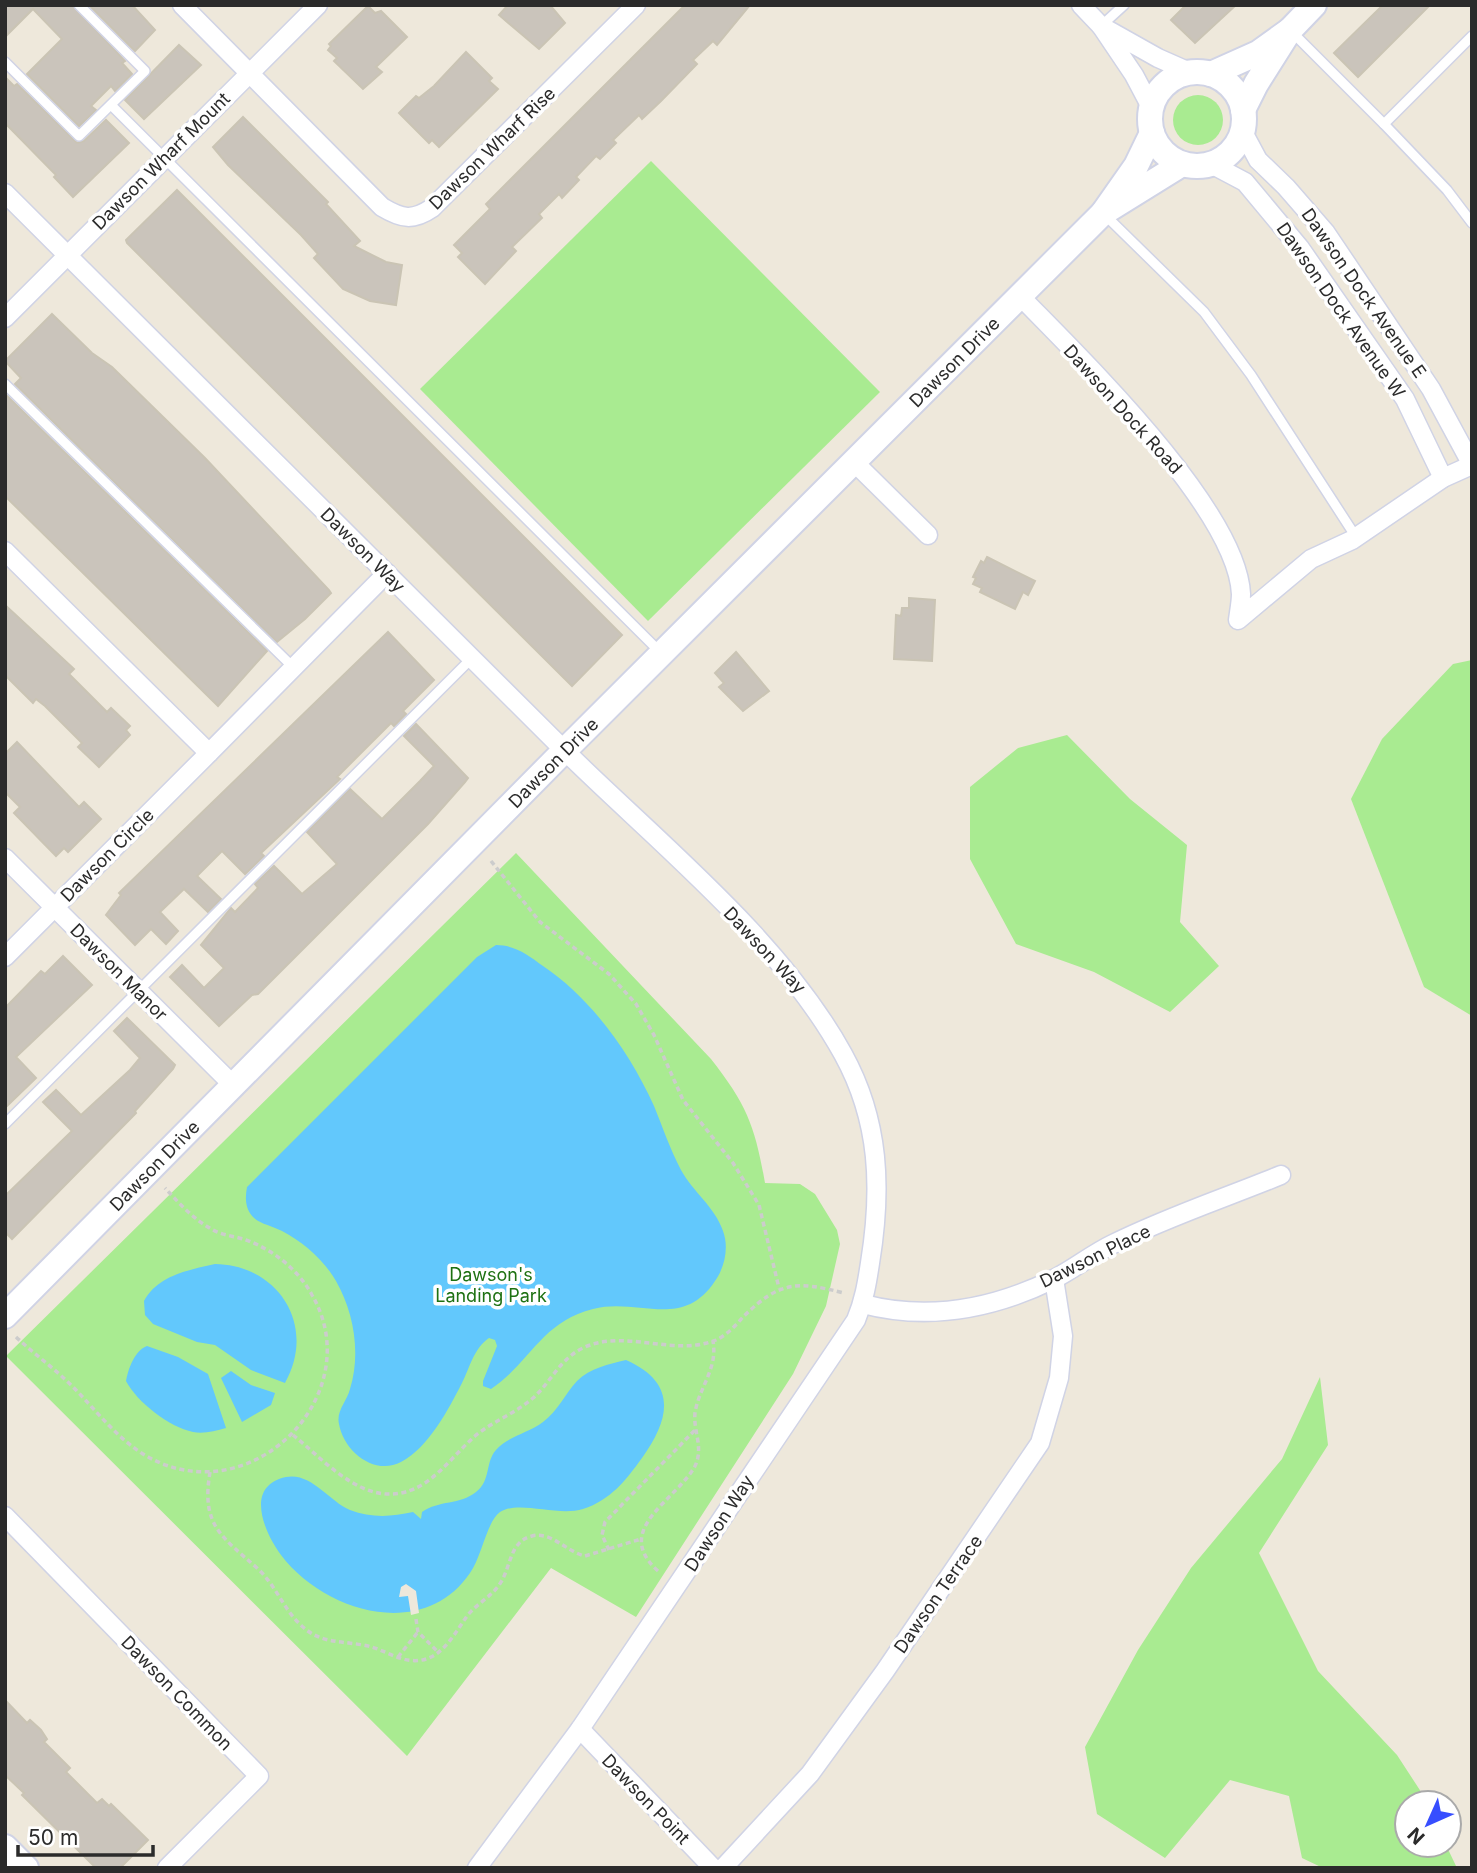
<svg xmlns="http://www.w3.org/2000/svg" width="1477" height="1873" font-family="Inter,sans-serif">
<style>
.green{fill:#a9eb91}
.water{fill:#62c8fc}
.pier{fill:#eee8db}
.building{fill:#cac4bb;stroke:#cac4b4;stroke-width:2}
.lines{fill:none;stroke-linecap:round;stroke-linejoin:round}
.lane-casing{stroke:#d0d3e5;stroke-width:12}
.street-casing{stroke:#d0d3e5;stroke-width:21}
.secondary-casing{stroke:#d0d3e5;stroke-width:28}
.path{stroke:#ccc;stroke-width:3.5;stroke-dasharray:5 3.5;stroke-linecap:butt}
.lane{stroke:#fff;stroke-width:9}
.street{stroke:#fff;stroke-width:18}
.secondary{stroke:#fff;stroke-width:24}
.labels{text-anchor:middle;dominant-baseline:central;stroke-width:7;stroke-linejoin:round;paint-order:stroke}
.street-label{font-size:18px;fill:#2b2b2b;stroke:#fff}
.park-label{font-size:18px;fill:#1e7112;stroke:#fff}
</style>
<rect width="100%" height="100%" fill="#eee8db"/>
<g class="green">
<circle cx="1198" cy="120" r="25"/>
<polygon points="651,161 880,392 648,621 420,389"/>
<polygon points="1472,660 1472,1016 1424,987 1351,799 1382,739 1453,664"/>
<polygon points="1067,735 1130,799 1187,845 1180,922 1219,966 1170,1012 1094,972 1016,944 970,859 970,787 1018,748"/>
<path d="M516 853 711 1059C747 1105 755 1126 765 1183L800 1184 815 1194 837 1230 840 1244 826 1306 793 1374 636 1617 551 1568 407 1756 6 1356Z"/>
<polygon points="1320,1377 1328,1445 1259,1553 1318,1671 1397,1755 1427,1801 1407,1803 1407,1845 1446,1845 1456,1866 1452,1868 1323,1868 1302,1858 1289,1796 1230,1780 1165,1858 1097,1814 1085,1747 1138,1650 1191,1568 1282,1459"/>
</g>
<g class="water">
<path d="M496 945C515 945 528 955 543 966 592 999 630 1053 654 1106 663 1128 670 1149 681 1170 693 1192 715 1207 723 1231 729 1247 725 1267 715 1281 682 1331 638 1297 593 1309 541 1322 531 1362 491 1389L483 1386V1381L497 1346 495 1340 489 1338C474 1348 470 1367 462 1383 448 1410 429 1447 401 1462 375 1476 344 1452 339 1424 336 1411 347 1401 350 1389 361 1353 354 1313 336 1281 324 1260 303 1242 282 1231 273 1226 260 1224 253 1217 245 1208 245 1198 247 1187L477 957Z"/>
<path d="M215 1264C279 1265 317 1326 285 1383L251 1370 215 1345 197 1342 153 1324 145 1315 144 1301C158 1275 189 1270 215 1264Z"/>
<path d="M147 1346 178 1357 208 1374 226 1428C215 1431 204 1434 193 1432 169 1427 137 1402 126 1381 128 1369 135 1350 147 1346Z"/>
<path d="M626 1360C678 1383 670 1419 642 1458 626 1480 611 1500 583 1509 558 1517 519 1500 500 1512 487 1521 482 1556 470 1573 423 1642 324 1612 281 1555 264 1532 244 1486 286 1477 311 1472 329 1501 350 1510 371 1518 391 1517 413 1512L421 1519 422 1512C439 1500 460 1505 476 1492 491 1481 485 1462 496 1450 508 1436 529 1433 543 1422 558 1411 565 1394 577 1381 590 1368 609 1364 626 1360Z"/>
<polygon points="231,1371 251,1385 275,1393 271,1405 242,1422 221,1378"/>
</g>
<polygon class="pier" points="406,1584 416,1591 419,1613 411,1615 408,1596 399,1597 401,1587"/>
<g class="building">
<polygon points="5,5 72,5 125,61 122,63 132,74 115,91 111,86 91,106 96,110 79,126 27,74 62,39 33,9 5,37"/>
<polygon points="89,5 132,5 155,30 135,51"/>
<polygon points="508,5 550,5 565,23 539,49 499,15"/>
<polygon points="685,5 750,5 717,45 713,41 693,60 697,64 661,101 642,119 639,115 613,140 616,143 600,159 596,156 576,177 579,180 562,198 559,194 539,214 542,218 512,247 516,251 485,284 458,257 462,253 454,245 490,209 486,204"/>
<polygon points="1186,5 1236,5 1195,43 1171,20"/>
<polygon points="1383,5 1430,5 1358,77 1334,53"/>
<polygon points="368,6 375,13 381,11 407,37 376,67 382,72 363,89 334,61 337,58 328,50 331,46 329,44"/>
<polygon points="179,45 201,65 144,119 125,100"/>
<polygon points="466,52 492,78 489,81 498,89 439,147 432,140 429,143 399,113 416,96 419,98 434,86"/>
<polygon points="5,77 14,86 17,84 77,143 84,141 106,120 129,143 73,197 54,177 56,175 5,123"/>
<polygon points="243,117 328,202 326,204 360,241 354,246 386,262 402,265 396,305 370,301 343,289 314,258 318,254 301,235 228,165 213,147"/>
<polygon points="177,190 622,635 572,686 127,243 126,240"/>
<polygon points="52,314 92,353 112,367 205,458 329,590 331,593 305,619 277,642 15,384 21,378 5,361"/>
<polygon points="6,395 267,651 218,706 5,496"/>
<polygon points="987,557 1035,581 1028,595 1023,592 1015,609 980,592 982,588 973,584 976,578 973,577 981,561 984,563"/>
<polygon points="909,598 935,600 932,661 894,659 896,615 901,616 902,608 909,608"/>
<polygon points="5,605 74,669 69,674 107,712 111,708 130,726 126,730 130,735 99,767 78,747 82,743 45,706 36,699 33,703 5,675"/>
<polygon points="388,632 434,680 403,711 406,714 394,726 391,723 337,777 340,779 261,853 264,856 245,874 222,851 197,876 221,899 208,912 184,889 160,912 178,931 166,944 151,929 135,945 106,915 121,895 119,893"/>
<polygon points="736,652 769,691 743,711 719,687 724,683 715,673"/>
<polygon points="416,724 468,778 465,782 428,824 258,994 252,995 219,1026 170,977 182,965 204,988 224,968 201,945 231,908 235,912 258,888 255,884 274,866 302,894 337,864 307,832 350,789 382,819 420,781 434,766 404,736"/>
<polygon points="17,742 79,807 84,802 101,819 68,852 64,848 56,856 14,813 20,807 5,792 5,754"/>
<polygon points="63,956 92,985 16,1057 36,1078 5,1108 5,1008 41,971 45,974"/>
<polygon points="127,1018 175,1065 173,1069 135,1111 136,1113 12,1239 5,1232 5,1196 72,1131 43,1102 56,1090 81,1115 130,1070 140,1058 114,1031"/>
<polygon points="5,1700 27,1723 30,1720 41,1730 47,1739 44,1742 70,1768 66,1772 97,1803 102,1799 109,1806 111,1804 148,1840 120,1868 96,1868 22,1795 24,1793 5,1775"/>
</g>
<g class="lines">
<g class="lane-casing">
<g id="lane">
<polyline points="1101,26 1124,5"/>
<polyline points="1291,31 1384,124 1472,36"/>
<polyline points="5,62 79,136 145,71 79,5"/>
<polyline points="111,105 660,652"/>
<polyline points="1384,124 1447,190 1472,223"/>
<polyline points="1104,214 1204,312 1251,375 1356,537"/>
<polyline points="5,384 294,668"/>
<polyline points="5,1124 472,658"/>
</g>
</g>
<g class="street-casing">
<g id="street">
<path d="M182 5 382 207C402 219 413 221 432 208L636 5"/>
<polyline points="1081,5 1101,26"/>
<polyline points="1152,109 1134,75 1101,26 1158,58 1192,73"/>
<polyline points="1211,164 1245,182 1300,248 1405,399 1443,478"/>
<path d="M5 193C192 377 376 565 563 749 657 842 779 938 843 1054 880 1121 882 1189 870 1263 867 1283 864 1301 856 1320L580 1729 477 1868"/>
<path d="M1020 296C1079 357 1237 509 1241 594 1241 602 1239 612 1238 620L1311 559 1352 540 1443 478 1472 465 1431 389 1326 233 1286 187 1258 160 1243 132"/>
<polyline points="5,318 318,5"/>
<polyline points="853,461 928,535"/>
<polyline points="5,551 209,753 5,957"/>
<polyline points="209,753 387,573"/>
<polyline points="5,858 234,1086"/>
<path d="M863 1304C928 1321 993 1309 1054 1279 1074 1269 1092 1254 1113 1244 1167 1217 1225 1198 1281 1175"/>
<polyline points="5,1516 259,1776 167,1868"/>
<polyline points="580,1729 713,1868"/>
<polyline points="723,1868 810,1774 885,1671 1040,1443 1059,1378 1063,1336 1054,1279"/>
</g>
</g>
<g class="secondary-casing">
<g id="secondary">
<polyline points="1290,30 1314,5"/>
<circle cx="1197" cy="119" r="47"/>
<polyline points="1211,74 1258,53 1290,30 1256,84 1243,110"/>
<polyline points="1152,133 1136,166 1103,213 1182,164"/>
<path id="s1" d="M5 1316 564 751 1103 213"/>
<polyline points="5,1847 26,1868"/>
</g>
</g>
<g class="path">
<polyline points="491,861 540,922 609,974 636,1004 654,1035 683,1100 733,1163 759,1205 779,1288"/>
<path d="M16 1337C34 1354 54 1368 72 1386 101 1415 124 1449 163 1464 263 1503 367 1389 312 1295 298 1269 271 1248 243 1239 233 1236 222 1235 213 1230 194 1220 179 1203 165 1188"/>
<path d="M293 1435C330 1465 372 1517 425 1483 444 1470 458 1451 475 1436 493 1421 516 1413 533 1398 552 1381 560 1358 585 1347 627 1329 674 1357 716 1340 727 1335 736 1325 744 1316 780 1281 797 1281 844 1293"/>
<path d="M210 1472C201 1525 221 1536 257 1568 276 1585 284 1611 303 1627 320 1643 341 1641 363 1645 377 1647 389 1655 403 1659 437 1668 451 1639 467 1616 477 1603 493 1596 501 1582 511 1566 510 1541 532 1536 551 1531 567 1552 585 1556L641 1539"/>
<polyline points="609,1550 602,1535 605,1522 696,1429"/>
<path d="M658 1571C611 1529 677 1500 695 1466 704 1448 693 1431 695 1413 699 1387 718 1369 713 1341"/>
<polyline points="416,1619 418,1632 439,1653"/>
<polyline points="398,1657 418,1632"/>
</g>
<use href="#lane" class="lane"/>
<use href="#street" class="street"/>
<use href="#secondary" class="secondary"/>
</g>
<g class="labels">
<g class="street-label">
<text transform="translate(492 148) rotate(-44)">Dawson Wharf Rise</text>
<text transform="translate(161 161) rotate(-45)">Dawson Wharf Mount</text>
<text transform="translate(1364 293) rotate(55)">Dawson Dock Avenue E</text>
<text transform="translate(1341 310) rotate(55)">Dawson Dock Avenue W</text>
<text stroke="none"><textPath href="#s1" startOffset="1346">Dawson Drive</textPath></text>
<text transform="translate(1123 409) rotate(48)">Dawson Dock Road</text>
<text transform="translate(363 550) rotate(45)">Dawson Way</text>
<text stroke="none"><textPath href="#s1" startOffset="779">Dawson Drive</textPath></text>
<text transform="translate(107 855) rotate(-45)">Dawson Circle</text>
<text transform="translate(765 950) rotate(47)">Dawson Way</text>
<text transform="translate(119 972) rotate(45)">Dawson Manor</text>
<text stroke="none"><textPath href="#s1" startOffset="212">Dawson Drive</textPath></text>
<text transform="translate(1095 1256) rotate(-26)">Dawson Place</text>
<text transform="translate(719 1523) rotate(-57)">Dawson Way</text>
<text transform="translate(938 1594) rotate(-55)">Dawson Terrace</text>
<text transform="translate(177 1693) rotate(46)">Dawson Common</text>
<text transform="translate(646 1799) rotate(46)">Dawson Point</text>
</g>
<g class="park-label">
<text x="491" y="1274">Dawson's<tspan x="491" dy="21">Landing Park</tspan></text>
</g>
</g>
<rect width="1477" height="1873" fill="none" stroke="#2b2b2b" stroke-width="14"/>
<g transform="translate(1428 1824) rotate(225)"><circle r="33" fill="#ffffff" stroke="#aaaaaa" stroke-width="2"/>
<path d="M0-5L12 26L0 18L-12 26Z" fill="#374eff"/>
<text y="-10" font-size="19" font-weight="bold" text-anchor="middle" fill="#2b2b2b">N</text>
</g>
<path d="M18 1845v10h135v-10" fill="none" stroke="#2b2b2b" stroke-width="3.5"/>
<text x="28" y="1845" font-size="21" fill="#2b2b2b" stroke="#ffffff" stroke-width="5" paint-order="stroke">50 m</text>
</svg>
